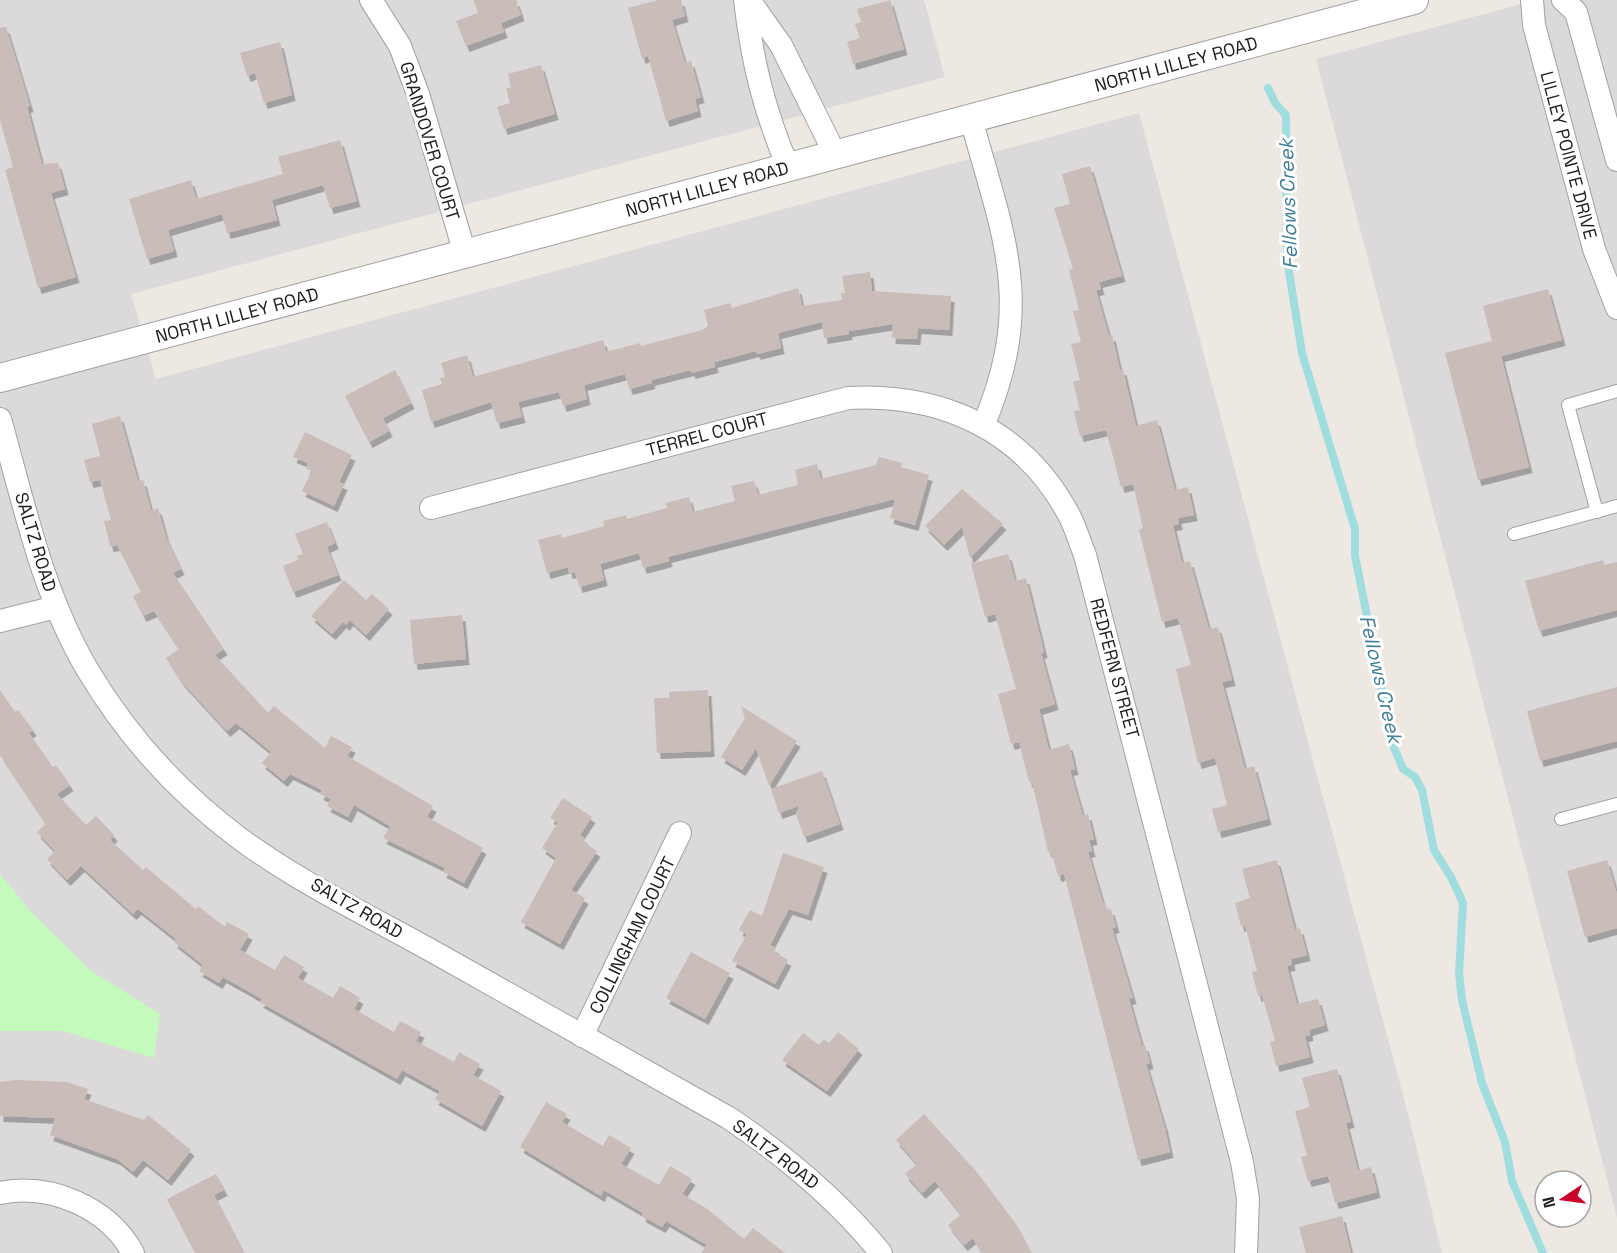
<svg xmlns="http://www.w3.org/2000/svg" width="1617" height="1253" font-family="'Space Grotesk',sans-serif">
<style>
.residential{fill:#dbd9da}
.park{fill:#c4fbbc}
.lines{fill:none;stroke-linecap:round;stroke-linejoin:round}
.stream{stroke:#a0ddde;stroke-width:8}
.building{fill:#cabcb8;filter:url(#shadow)}
.service-casing{stroke:#a1a1a1;stroke-width:14}
.minor-casing{stroke:#a1a1a1;stroke-width:24}
.tertiary-casing{stroke:#a1a1a1;stroke-width:30}
.service{stroke:#fff;stroke-width:12}
.minor{stroke:#fff;stroke-width:22}
.tertiary{stroke:#fff;stroke-width:28}
.labels{text-anchor:middle;dominant-baseline:central;stroke-width:6;stroke-linejoin:round;paint-order:stroke}
.street-label{font-size:18px;fill:#1d1d1d;stroke:#fff}
.water-label{font-size:20px;font-style:italic;fill:#3e7d97;stroke:#fff}
</style>
<defs>
<filter id="shadow"><feDropShadow dx="3.5" dy="6" stdDeviation="0" flood-color="#0004"/></filter>
</defs>
<rect width="100%" height="100%" fill="#eee8e2"/>
<g class="residential">
<polygon points="0,0 924,0 945,77 131,294 156,379 1139,113 1410,1121 1442,1253 0,1253"/>
<polygon points="1536,0 1617,0 1617,1218 1316,59"/>
</g>
<polygon class="park" points="0,874 33,914 91,971 160,1014 154,1058 63,1031 0,1031"/>
<g class="lines">
<polyline class="stream" points="1268,88 1275,103 1286,115 1287,259 1302,353 1355,529 1355,556 1393,745 1403,769 1415,777 1422,790 1434,850 1451,877 1463,903 1459,973 1462,1000 1482,1083 1505,1142 1512,1181 1543,1253"/>
</g>
<g class="building">
<polygon points="473,0 516,0 521,15 501,23 504,32 466,46 456,21 478,13"/>
<polygon points="658,0 681,0 685,16 672,20 685,63 691,61 701,97 695,99 698,111 666,121 648,56 642,58 628,8"/>
<polygon points="890,0 904,49 853,64 847,42 860,38 855,24 861,22 857,9"/>
<polygon points="6,27 30,106 27,107 42,164 58,163 65,189 51,193 76,277 38,288 5,170 13,167 0,120 0,28"/>
<polygon points="280,42 292,95 264,103 255,73 247,76 240,53"/>
<polygon points="541,65 555,114 504,129 497,107 510,103 506,89 511,87 508,74"/>
<polygon points="340,140 357,201 330,208 323,185 272,200 277,220 227,233 222,214 168,230 174,251 147,259 129,199 191,180 196,199 283,174 278,157"/>
<polygon points="1090,166 1122,276 1099,282 1101,289 1096,290 1109,336 1112,335 1120,370 1123,369 1136,426 1157,420 1175,490 1188,487 1194,515 1178,518 1179,524 1173,525 1182,563 1190,561 1209,629 1218,627 1232,680 1222,682 1245,769 1254,766 1268,819 1218,832 1212,809 1227,805 1215,758 1198,763 1176,669 1191,665 1178,618 1162,622 1139,530 1143,528 1133,484 1121,487 1106,430 1080,436 1074,411 1080,410 1073,382 1080,380 1071,344 1081,342 1073,311 1079,310 1069,270 1073,269 1054,208 1070,204 1062,174"/>
<polygon points="870,272 872,291 951,296 949,330 918,328 917,339 892,338 893,324 849,331 849,334 824,338 822,322 778,333 781,348 757,354 756,351 714,362 715,367 692,373 691,370 651,380 652,383 629,389 625,374 584,385 587,399 563,406 559,392 518,402 522,417 497,423 491,402 431,422 422,390 442,384 440,378 445,377 441,363 467,355 473,377 603,340 606,352 640,343 641,346 702,330 708,326 704,310 730,303 732,308 798,288 802,306 842,300 841,293 845,293 842,276"/>
<polygon points="1548,289 1562,340 1501,356 1529,467 1478,480 1445,353 1492,341 1483,306"/>
<polygon points="395,370 411,403 383,418 389,431 369,442 345,396"/>
<polygon points="120,416 138,481 143,480 151,510 158,508 166,537 181,569 173,573 224,649 215,655 268,713 274,706 325,748 331,736 352,747 347,756 433,806 427,817 483,848 464,883 443,872 445,868 383,838 390,826 354,805 348,817 327,806 331,799 320,794 322,790 290,774 284,781 262,763 271,752 236,723 227,731 181,681 166,658 179,649 154,611 143,616 133,596 141,592 117,545 110,546 104,521 111,520 100,480 90,482 84,460 100,456 92,424"/>
<polygon points="305,432 352,455 339,482 344,484 334,506 302,491 312,471 306,469 308,463 293,457"/>
<polygon points="879,457 902,463 901,467 929,475 915,525 890,518 895,499 668,557 669,561 643,568 639,553 600,564 604,580 579,587 575,572 569,573 568,567 547,573 538,540 561,534 562,538 604,526 603,521 626,515 627,519 667,508 666,503 689,497 693,512 735,501 731,486 754,481 758,495 798,485 795,470 817,464 821,479 876,465"/>
<polygon points="962,489 1003,524 970,558 962,527 944,545 925,526"/>
<polygon points="327,522 335,543 327,547 338,575 293,592 283,566 298,560 297,556 303,554 295,534"/>
<polygon points="1008,554 1015,581 1026,578 1044,652 1041,653 1055,704 1039,709 1049,750 1069,744 1075,769 1070,770 1083,816 1088,814 1094,839 1089,840 1092,851 1088,852 1102,900 1107,910 1111,909 1116,927 1112,928 1133,998 1129,999 1142,1046 1145,1045 1150,1063 1146,1064 1165,1128 1170,1152 1138,1160 1064,874 1058,876 1051,851 1048,852 1032,781 1029,782 1019,742 1011,744 998,694 1016,689 995,614 985,617 971,564"/>
<polygon points="1603,560 1604,565 1617,562 1617,610 1539,631 1525,581"/>
<polygon points="344,580 366,600 372,594 389,609 366,635 350,620 346,625 343,622 332,634 311,616"/>
<polygon points="462,615 466,659 414,664 410,620"/>
<polygon points="1617,687 1617,741 1540,761 1527,711"/>
<polygon points="0,690 15,712 18,710 33,730 29,733 53,767 56,765 70,785 57,794 86,825 96,816 114,835 110,840 143,870 146,867 196,909 198,906 225,927 227,922 249,934 240,950 275,970 284,955 304,967 298,978 333,998 340,986 360,998 354,1009 394,1032 400,1021 421,1032 416,1041 454,1062 459,1052 480,1064 473,1075 501,1091 482,1126 435,1099 440,1091 402,1070 397,1079 260,1002 262,999 223,977 219,983 199,971 203,965 174,942 176,939 138,909 133,914 81,866 67,880 47,859 55,851 37,832 46,824 0,755"/>
<polygon points="708,690 711,751 657,753 654,698 669,698 669,692"/>
<polygon points="741,706 797,741 769,786 756,748 742,770 721,757 745,718"/>
<polygon points="822,771 840,824 804,837 796,814 799,806 779,813 771,789"/>
<polygon points="563,798 592,817 580,835 585,839 583,842 597,851 571,890 585,898 560,944 521,922 556,858 542,848 558,822 550,818"/>
<polygon points="783,853 824,867 808,915 789,909 770,945 776,948 774,952 788,960 775,984 732,961 747,934 739,930 750,910 762,916"/>
<polygon points="1277,860 1295,930 1300,928 1307,955 1291,959 1292,965 1287,966 1297,1004 1318,999 1325,1025 1309,1030 1310,1035 1305,1036 1310,1057 1276,1066 1270,1042 1275,1041 1262,995 1258,996 1252,972 1257,971 1245,925 1241,926 1235,903 1250,898 1242,869"/>
<polygon points="1607,860 1617,894 1617,928 1585,937 1567,871"/>
<polygon points="691,952 730,973 705,1019 666,998"/>
<polygon points="838,1032 859,1049 827,1091 782,1060 803,1033 819,1045 824,1039 829,1043"/>
<polygon points="1337,1069 1351,1122 1346,1123 1358,1171 1371,1167 1377,1192 1335,1203 1328,1176 1308,1181 1301,1157 1307,1156 1295,1111 1310,1107 1302,1078"/>
<polygon points="16,1080 67,1082 88,1089 84,1099 144,1120 148,1115 191,1150 168,1180 143,1160 133,1172 117,1159 50,1135 55,1118 0,1116 0,1082"/>
<polygon points="546,1102 567,1114 562,1122 603,1146 609,1135 631,1148 621,1164 659,1185 670,1166 692,1179 682,1194 706,1208 744,1239 753,1228 785,1253 701,1253 707,1245 666,1221 662,1227 642,1216 643,1213 604,1190 601,1196 520,1147"/>
<polygon points="924,1114 976,1171 1016,1224 1031,1253 981,1253 973,1238 964,1245 948,1225 961,1215 935,1181 922,1193 905,1174 917,1164 896,1140"/>
<polygon points="216,1174 224,1190 214,1195 244,1253 195,1253 167,1199"/>
<polygon points="1342,1216 1351,1253 1306,1253 1299,1227"/>
</g>
<g class="lines">
<g class="service-casing">
<g id="service">
<polyline points="1597,512 1568,405 1617,391"/>
<polyline points="1514,534 1617,506"/>
<polyline points="1561,819 1617,804"/>
</g>
</g>
<g class="minor-casing">
<g id="minor">
<polyline points="371,0 400,46 418,94 465,254"/>
<path d="M745 0C752 61 764 110 788 167"/>
<polyline points="749,0 781,45 835,154"/>
<polyline points="1532,0 1534,25 1594,249 1617,308"/>
<polyline points="1563,0 1576,12 1617,160"/>
<path d="M971 119C1004 238 1035 304 983 426"/>
<path d="M0 419C24 504 42 592 87 669 126 735 179 793 239 838 301 884 374 918 441 956 537 1010 633 1064 729 1118 787 1157 837 1199 881 1253"/>
<path d="M431 508 848 398C942 393 1025 430 1070 517 1076 529 1080 543 1085 555L1242 1162 1248 1199 1246 1253"/>
<polyline points="0,621 56,607"/>
<polyline points="582,1036 680,833"/>
<path d="M0 1193C50 1183 108 1207 133 1253"/>
</g>
</g>
<g class="tertiary-casing">
<polyline id="tertiary" points="0,378 1414,0"/>
</g>
<use href="#service" class="service"/>
<use href="#minor" class="minor"/>
<use href="#tertiary" class="tertiary"/>
</g>
<g class="labels">
<g class="street-label">
<text transform="translate(1176 64) rotate(-15)">NORTH LILLEY ROAD</text>
<text transform="translate(430 141) rotate(73)">GRANDOVER COURT</text>
<text transform="translate(1569 155) rotate(75)">LILLEY POINTE DRIVE</text>
<text transform="translate(707 189) rotate(-15)">NORTH LILLEY ROAD</text>
<text transform="translate(237 315) rotate(-15)">NORTH LILLEY ROAD</text>
<text transform="translate(707 434) rotate(-15)">TERREL COURT</text>
<text transform="translate(36 542) rotate(73)">SALTZ ROAD</text>
<text transform="translate(1115 668) rotate(75)">REDFERN STREET</text>
<text transform="translate(357 908) rotate(30)">SALTZ ROAD</text>
<text transform="translate(632 935) rotate(-64)">COLLINGHAM COURT</text>
<text transform="translate(776 1154) rotate(37)">SALTZ ROAD</text>
</g>
<g class="water-label">
<text transform="translate(1288 204) rotate(-92)">Fellows Creek</text>
<text transform="translate(1381 679) rotate(77)">Fellows Creek</text>
</g>
</g>
<g transform="translate(1563 1199) rotate(257)"><circle r="28" fill="#ffffff" stroke="#a5a5a5" stroke-width="1.5"/>
<path d="M0-4.5L10 22L0 15L-10 22Z" fill="#c9002a"/>
<text y="-9" font-size="16" font-weight="bold" text-anchor="middle" fill="#1d1d1d">N</text>
</g>
</svg>
